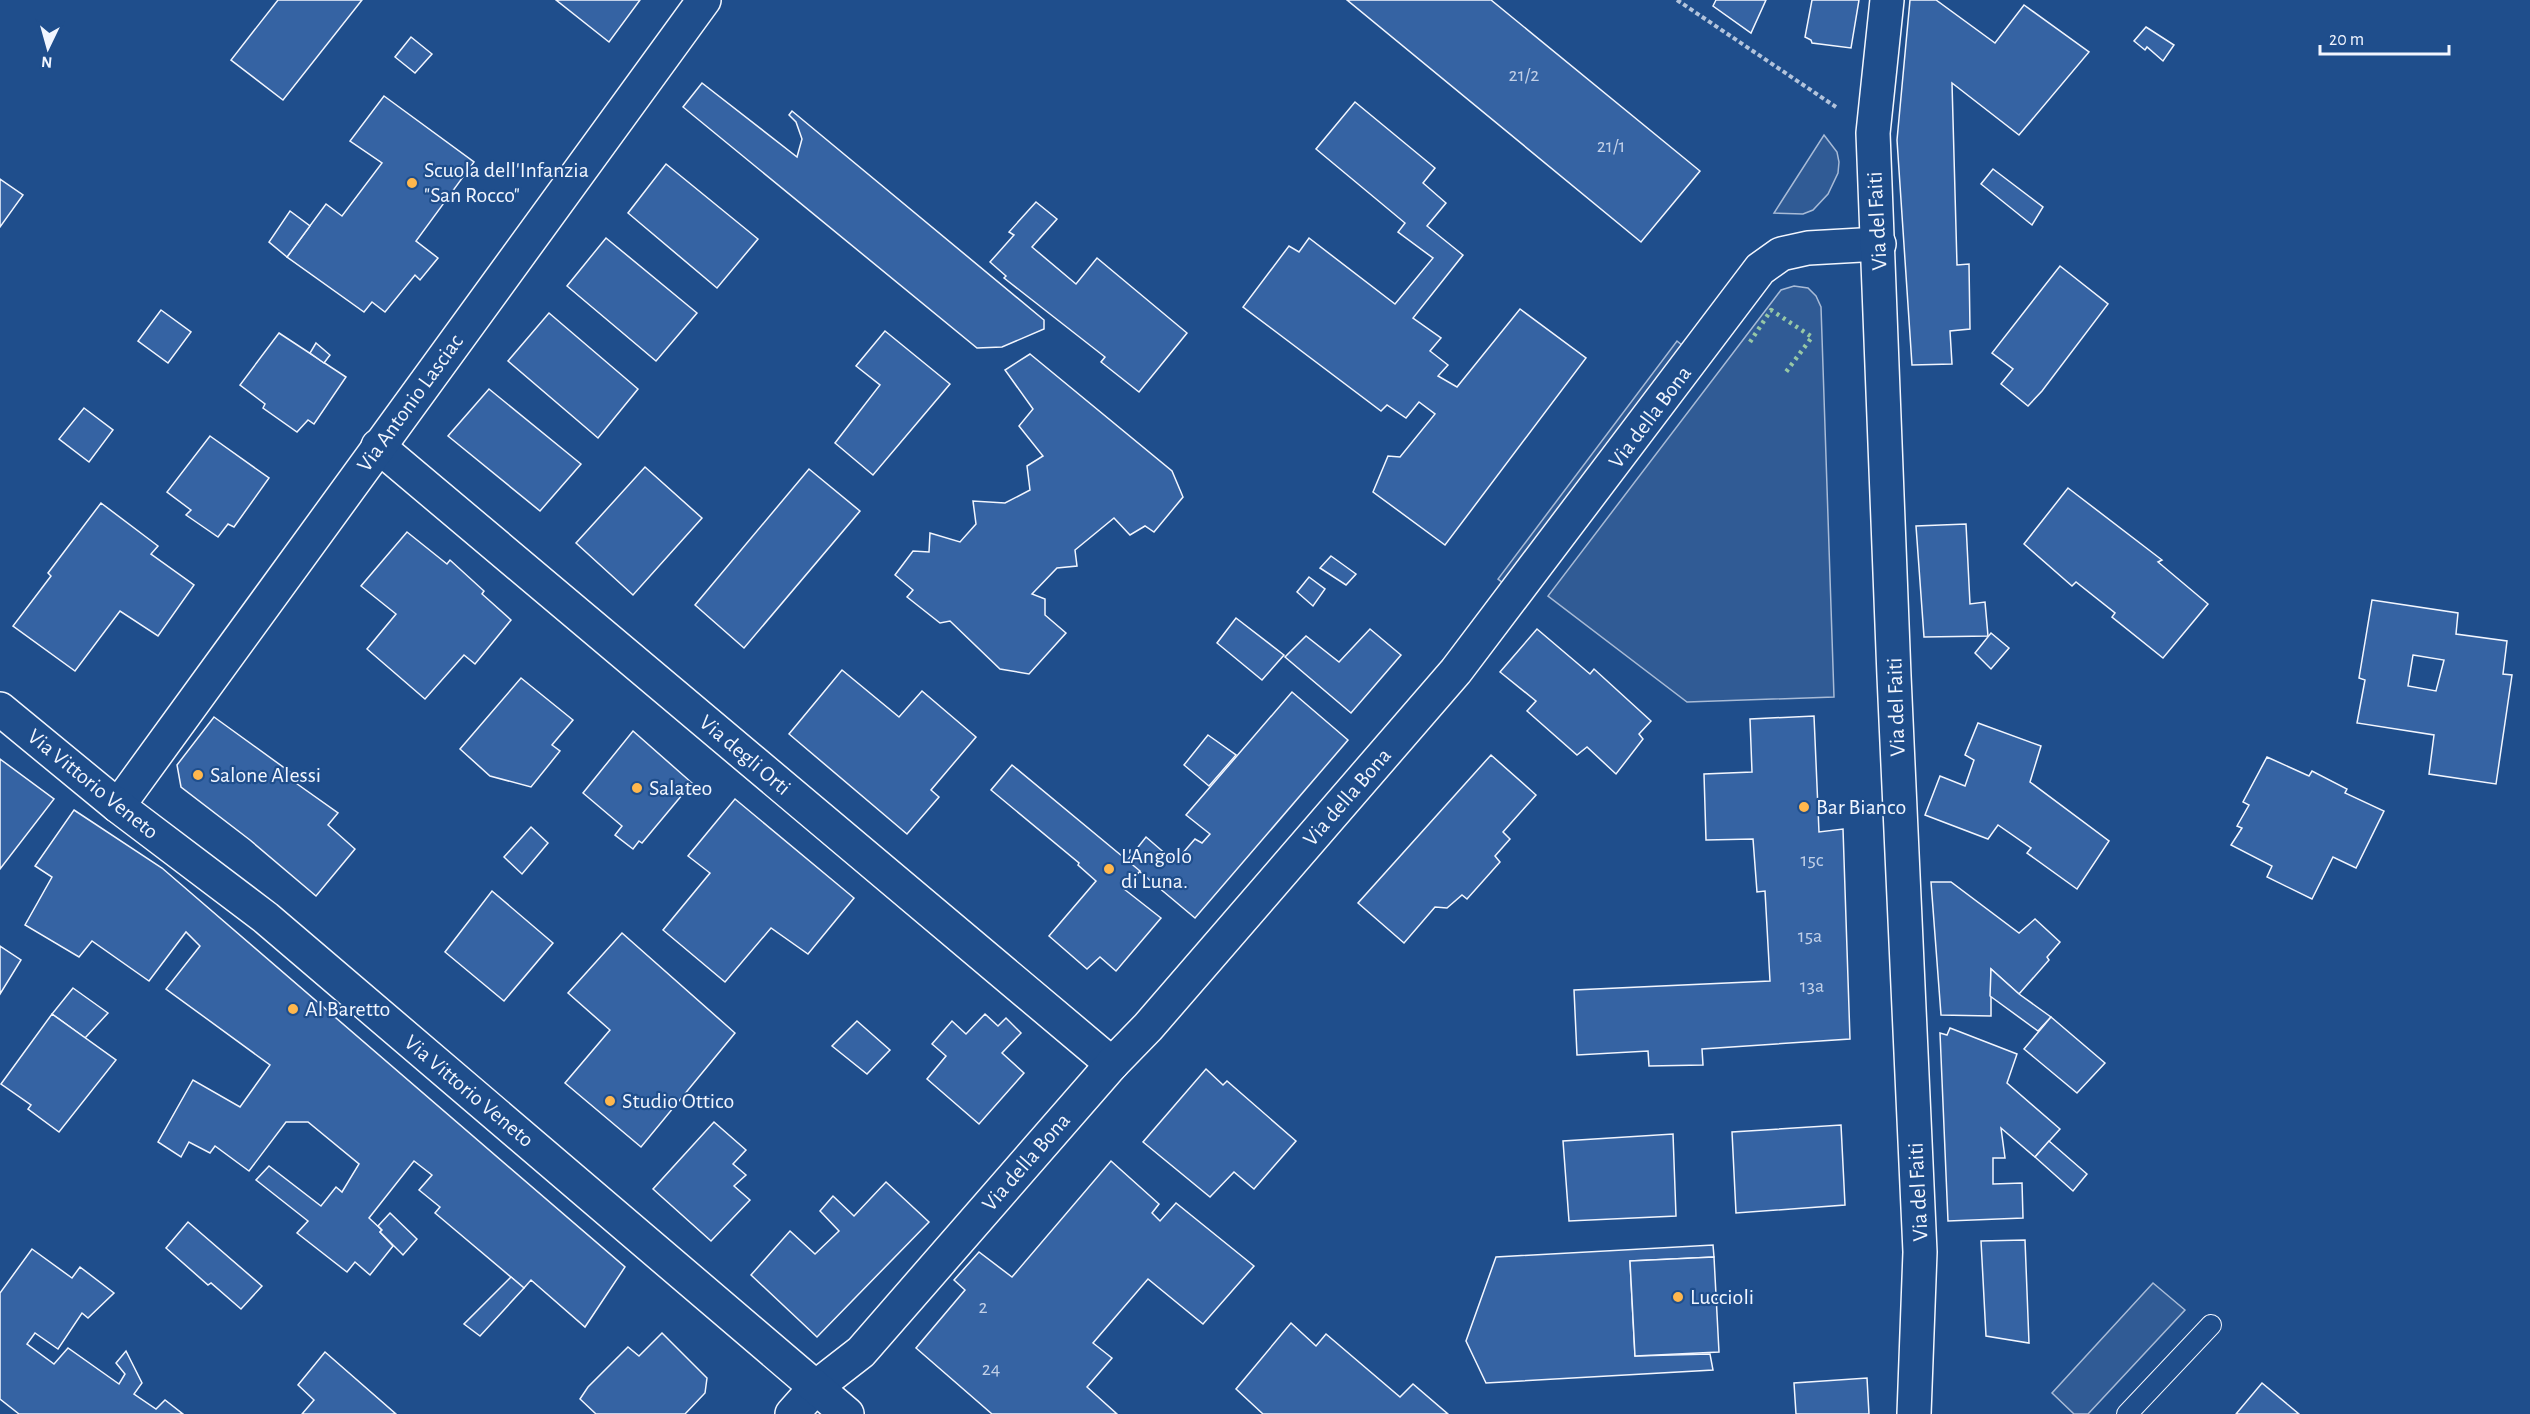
<svg xmlns="http://www.w3.org/2000/svg" width="2530" height="1414" font-family="'Alegreya Sans',sans-serif">
<style>
.built{fill:#305b95;stroke:#a8bbd7;stroke-width:1.5}
.building{fill:#3563a3;stroke:#f2f6ff;stroke-width:1.5;fill-rule:evenodd}
.lines{fill:none;stroke-linecap:round;stroke-linejoin:round}
.lane-casing{stroke:#f2f6ff;stroke-width:22}
.street-casing{stroke:#f2f6ff;stroke-width:36}
.secondary-casing{stroke:#f2f6ff;stroke-width:36}
.path{stroke:#b3c4dc;stroke-width:4;stroke-dasharray:4.5 3;stroke-linecap:butt}
.lane{stroke:#1f4e8c;stroke-width:20}
.street{stroke:#1f4e8c;stroke-width:33}
.secondary{stroke:#1f4e8c;stroke-width:33}
.hedge{stroke:#97c8a6;stroke-width:4.5;stroke-dasharray:3 4.5;stroke-linecap:butt}
.poi-dot{fill:#ffb74d;stroke:#1f4e8c;stroke-width:2}
.labels{text-anchor:middle;dominant-baseline:central;stroke-width:4.5;stroke-linejoin:round;paint-order:stroke}
.number-label{font-size:20px;fill:#c3d1e8}
.poi-label{font-size:22px;fill:#f2f6ff;stroke:#1f4e8c;text-anchor:start}
.street-label{font-size:22px;fill:#f2f6ff;stroke:#1f4e8c}
</style>
<rect width="100%" height="100%" fill="#1f4e8c"/>
<g class="built">
<polygon points="1824,135 1837,152 1839,162 1838,173 1828,194 1813,210 1803,214 1774,213"/>
<polygon points="1794,286 1808,288 1816,296 1821,307 1834,697 1687,702 1548,596 1781,290"/>
<polygon points="1677,341 1688,350 1508,587 1498,579"/>
<polygon points="2153,1283 2185,1310 2088,1414 2074,1414 2052,1393"/>
</g>
<g class="building">
<polygon points="278,0 362,0 283,100 231,60"/>
<polygon points="556,0 640,0 609,42"/>
<polygon points="1347,0 1491,0 1700,171 1641,242"/>
<polygon points="1716,0 1766,0 1751,33 1713,6"/>
<polygon points="1812,0 1859,0 1851,48 1812,43 1811,40 1805,37"/>
<polygon points="1910,0 1936,0 1995,43 2024,5 2089,52 2019,135 1952,83 1957,265 1969,264 1970,329 1950,331 1952,364 1912,365 1897,140"/>
<polygon points="2146,27 2174,45 2163,61 2147,47 2145,50 2134,41"/>
<polygon points="411,37 432,54 415,73 395,57"/>
<polygon points="702,83 797,157 802,139 796,122 789,115 792,111 1044,320 1044,329 1002,347 977,348 683,107"/>
<polygon points="384,96 474,162 416,241 438,258 420,280 415,275 385,312 372,302 364,312 287,257 326,204 342,216 382,163 350,141"/>
<polygon points="1355,102 1435,168 1423,183 1446,203 1427,226 1463,255 1413,318 1441,338 1430,351 1448,365 1438,376 1457,387 1520,309 1586,358 1445,545 1373,492 1388,456 1400,457 1435,414 1419,402 1406,418 1387,405 1381,411 1243,307 1289,246 1299,252 1309,238 1395,304 1433,258 1398,232 1405,223 1316,149"/>
<polygon points="666,164 758,239 717,288 628,213"/>
<polygon points="1993,169 2043,207 2032,225 1981,184"/>
<polygon points="0,179 23,195 0,227"/>
<polygon points="1036,202 1057,219 1032,247 1076,284 1097,258 1187,333 1139,392 1101,362 1105,357 1004,278 1006,276 990,262 1014,235 1009,232"/>
<polygon points="290,211 310,226 287,257 269,242"/>
<polygon points="606,238 697,313 656,361 567,286"/>
<polygon points="2060,266 2108,304 2042,391 2028,406 2001,384 2013,369 1992,353"/>
<polygon points="161,310 191,332 168,363 138,341"/>
<polygon points="549,313 638,389 598,438 508,361"/>
<polygon points="885,331 950,384 873,475 835,443 880,385 856,366"/>
<polygon points="279,333 346,377 314,424 308,420 297,432 263,408 265,404 240,385"/>
<polygon points="316,343 330,355 324,363 310,353"/>
<polygon points="1030,354 1172,471 1183,497 1154,532 1145,526 1130,535 1114,518 1075,550 1077,566 1057,568 1032,594 1045,599 1045,615 1066,633 1029,674 1000,669 950,621 940,623 907,597 913,590 895,575 913,551 929,552 930,533 960,542 976,524 973,501 1005,503 1030,490 1027,466 1043,456 1019,426 1033,409 1005,370"/>
<polygon points="489,389 581,464 540,511 448,436"/>
<polygon points="84,408 113,430 89,462 59,439"/>
<polygon points="210,436 269,478 234,527 228,524 218,537 186,515 191,510 167,492"/>
<polygon points="645,467 702,518 633,595 576,543"/>
<polygon points="809,469 860,511 744,648 695,605"/>
<polygon points="2068,488 2162,560 2158,562 2208,604 2163,658 2112,617 2115,613 2076,582 2072,586 2024,544"/>
<polygon points="101,503 158,546 151,554 194,585 158,636 120,611 75,671 13,626 51,576 48,573"/>
<polygon points="1966,524 1970,604 1985,602 1988,636 1924,637 1916,526"/>
<polygon points="407,532 447,564 450,560 484,591 482,594 511,620 475,664 464,655 425,699 367,649 396,614 361,586"/>
<polygon points="1331,556 1356,574 1346,585 1320,568"/>
<polygon points="1309,577 1325,589 1313,606 1297,592"/>
<path d="M2372 600 2458 613 2456 634 2507 641 2503 674 2512 675 2496 784 2429 774 2434 735 2357 723 2365 680 2359 678ZM2413 655 2444 660 2436 691 2408 686Z"/>
<polygon points="1236,618 1284,655 1262,680 1217,643"/>
<polygon points="1370,629 1401,655 1351,713 1285,657 1306,636 1339,662"/>
<polygon points="1537,629 1590,674 1594,669 1651,721 1639,734 1643,739 1616,774 1587,747 1577,755 1527,711 1536,701 1500,672"/>
<polygon points="1991,633 2009,648 1991,669 1975,653"/>
<polygon points="842,670 899,717 922,691 976,737 931,790 939,797 907,834 789,734"/>
<polygon points="521,678 573,720 552,745 560,751 531,787 490,776 460,749"/>
<polygon points="1292,692 1348,740 1195,918 1127,861 1146,837 1175,862 1195,839 1202,843 1210,834 1186,815"/>
<polygon points="1814,716 1819,832 1843,829 1850,1039 1702,1049 1703,1065 1649,1066 1648,1051 1577,1055 1574,990 1770,981 1765,891 1757,892 1753,839 1706,840 1704,774 1752,772 1750,719"/>
<polygon points="214,717 297,777 293,781 338,813 328,825 355,849 316,896 250,840 181,787 177,765"/>
<polygon points="1978,723 2041,746 2030,782 2109,841 2077,889 2027,853 2031,848 1998,825 1988,839 1925,815 1940,776 1965,786 1974,760 1965,755"/>
<polygon points="633,731 692,783 642,843 639,841 633,849 615,835 622,826 583,793"/>
<polygon points="1208,735 1236,755 1209,786 1184,765"/>
<polygon points="1491,755 1536,795 1503,832 1510,839 1495,856 1500,862 1467,899 1462,895 1447,908 1435,907 1404,943 1358,903"/>
<polygon points="2267,757 2309,776 2312,771 2347,789 2345,793 2384,811 2356,868 2333,857 2312,899 2267,877 2272,866 2231,845 2242,828 2237,826 2249,805 2243,802"/>
<polygon points="0,759 54,799 0,869"/>
<polygon points="1012,765 1140,871 1124,889 1161,918 1116,971 1100,957 1087,969 1049,936 1096,881 1078,865 1079,863 991,790"/>
<polygon points="735,799 854,898 808,954 771,928 725,982 663,930 710,873 688,856"/>
<polygon points="74,810 162,868 625,1267 585,1327 531,1280 524,1288 435,1213 440,1207 419,1190 432,1175 414,1161 369,1218 382,1230 380,1232 393,1246 370,1275 355,1262 347,1272 297,1233 308,1221 256,1180 269,1166 321,1206 336,1187 342,1192 359,1164 308,1122 286,1122 249,1171 215,1146 210,1153 189,1142 181,1157 158,1142 193,1080 240,1107 270,1065 166,989 200,946 186,932 149,981 92,941 79,957 25,925 52,877 35,866"/>
<polygon points="531,827 548,843 522,874 504,857"/>
<polygon points="1931,882 1951,882 2019,933 2035,919 2060,942 2047,957 2049,960 2019,994 1991,969 1991,1016 1941,1015"/>
<polygon points="492,891 553,943 504,1001 445,952"/>
<polygon points="622,933 735,1033 641,1147 565,1083 610,1030 568,993"/>
<polygon points="0,946 21,960 0,994"/>
<polygon points="1991,969 2019,994 2051,1017 2038,1031 1990,996"/>
<polygon points="73,988 108,1013 85,1038 52,1014"/>
<polygon points="52,1014 116,1060 59,1132 28,1109 31,1105 1,1084"/>
<polygon points="985,1014 998,1026 1006,1018 1021,1033 1002,1053 1024,1073 979,1124 927,1079 946,1056 932,1044 952,1021 966,1034"/>
<polygon points="2051,1017 2105,1063 2077,1093 2024,1049"/>
<polygon points="857,1021 890,1050 867,1074 832,1046"/>
<polygon points="1950,1028 2017,1054 2007,1083 2060,1129 2035,1157 2001,1128 2005,1158 1993,1158 1993,1184 2022,1183 2023,1218 1948,1221 1940,1033 1947,1035"/>
<polygon points="1206,1069 1223,1085 1227,1081 1296,1141 1254,1189 1234,1172 1210,1197 1143,1142"/>
<polygon points="714,1122 746,1150 733,1164 746,1175 734,1186 750,1200 711,1241 653,1189"/>
<polygon points="1841,1125 1845,1205 1736,1213 1732,1132"/>
<polygon points="1673,1134 1676,1216 1569,1221 1563,1141"/>
<polygon points="2049,1141 2087,1174 2073,1191 2035,1157"/>
<polygon points="1111,1161 1159,1204 1152,1213 1160,1221 1176,1203 1254,1266 1203,1324 1148,1279 1093,1343 1112,1358 1087,1387 1117,1414 992,1414 916,1348 965,1290 954,1280 979,1252 1012,1277"/>
<polygon points="886,1182 929,1222 817,1337 751,1275 790,1231 815,1254 839,1231 820,1211 833,1196 854,1216"/>
<polygon points="390,1213 417,1239 403,1255 380,1232 382,1230 378,1226"/>
<polygon points="188,1222 262,1286 241,1309 211,1283 208,1285 166,1248"/>
<polygon points="2025,1240 2029,1343 1986,1336 1981,1241"/>
<polygon points="1713,1245 1714,1257 1630,1261 1635,1356 1710,1354 1713,1370 1486,1383 1466,1341 1496,1257"/>
<polygon points="32,1249 72,1278 80,1267 114,1293 88,1318 82,1313 58,1349 35,1333 27,1344 54,1364 68,1348 119,1384 125,1374 116,1363 126,1351 142,1383 134,1394 156,1409 165,1400 183,1414 19,1414 0,1399 0,1293"/>
<polygon points="1714,1257 1719,1352 1635,1356 1630,1261"/>
<polygon points="511,1277 524,1288 480,1336 464,1324"/>
<polygon points="1291,1323 1316,1346 1326,1334 1400,1397 1413,1384 1448,1414 1263,1414 1236,1389"/>
<polygon points="662,1333 707,1378 705,1393 685,1414 596,1414 580,1399 588,1387 628,1347 639,1356"/>
<polygon points="325,1352 396,1414 302,1414 314,1400 298,1385"/>
<polygon points="1867,1378 1869,1414 1796,1414 1794,1383"/>
<polygon points="2262,1383 2299,1414 2236,1414"/>
</g>
<g class="lines">
<g class="lane-casing">
<polyline id="lane" points="2127,1414 2211,1325"/>
</g>
<g class="street-casing">
<g id="street">
<polyline points="378,446 1112,1064"/>
<polyline points="118,806 704,0"/>
<polyline points="792,1414 816,1387 861,1352 1112,1064 1148,1027 1456,671 1760,269 1781,254 1808,248 1879,244"/>
</g>
</g>
<g class="secondary-casing">
<g id="secondary">
<polyline points="1887,0 1873,133 1894,676 1920,1252 1914,1414"/>
<polyline points="0,709 118,806 266,918 847,1414"/>
</g>
</g>
<polyline class="path" points="1677,0 1836,107"/>
<use href="#lane" class="lane"/>
<use href="#street" class="street"/>
<use href="#secondary" class="secondary"/>
<polyline class="hedge" points="1750,342 1771,310 1812,337 1786,372"/>
</g>
<g class="poi-dot">
<circle cx="412" cy="183" r="6"/>
<circle cx="198" cy="775" r="6"/>
<circle cx="637" cy="788" r="6"/>
<circle cx="1804" cy="807" r="6"/>
<circle cx="1109" cy="869" r="6"/>
<circle cx="293" cy="1009" r="6"/>
<circle cx="610" cy="1101" r="6"/>
<circle cx="1678" cy="1297" r="6"/>
</g>
<g class="labels">
<g class="number-label">
<text x="1524" y="75">21/2</text>
<text x="1611" y="146">21/1</text>
<text x="1812" y="860">15c</text>
<text x="1810" y="936">15a</text>
<text x="1812" y="986">13a</text>
<text x="983" y="1307">2</text>
<text x="991" y="1369">24</text>
</g>
<g class="poi-label">
<text x="424" y="170">Scuola dell'Infanzia<tspan x="424" dy="25">"San Rocco"</tspan></text>
<text x="210" y="775">Salone Alessi</text>
<text x="649" y="788">Salateo</text>
<text x="1816" y="807">Bar Bianco</text>
<text x="1121" y="856">L'Angolo<tspan x="1121" dy="25">di Luna.</tspan></text>
<text x="305" y="1009">Al Baretto</text>
<text x="622" y="1101">Studio Ottico</text>
<text x="1690" y="1297">Luccioli</text>
</g>
<g class="street-label">
<text transform="translate(1877 221) rotate(-93)">Via del Faiti</text>
<text transform="translate(410 403) rotate(-54)">Via Antonio Lasciac</text>
<text transform="translate(1650 417) rotate(-53)">Via della Bona</text>
<text transform="translate(1896 707) rotate(-92)">Via del Faiti</text>
<text transform="translate(745 755) rotate(40)">Via degli Orti</text>
<text transform="translate(93 784) rotate(39)">Via Vittorio Veneto</text>
<text transform="translate(1347 797) rotate(-49)">Via della Bona</text>
<text transform="translate(469 1091) rotate(40)">Via Vittorio Veneto</text>
<text transform="translate(1026 1162) rotate(-49)">Via della Bona</text>
<text transform="translate(1918 1192) rotate(-93)">Via del Faiti</text>
</g>
</g>
<g transform="translate(48 48) rotate(185)" stroke="#1f4e8c" stroke-width="4.5" paint-order="stroke">
<path d="M0-4.5L10 22L0 15L-10 22Z" fill="#f2f6ff"/>
<text y="-9" font-size="16" font-weight="bold" text-anchor="middle" fill="#f2f6ff">N</text>
</g>
<path d="M2320 45v9h129v-9" fill="none" stroke="#f2f6ff" stroke-width="3"/>
<text x="2329" y="45" font-size="18" fill="#f2f6ff" stroke="#1f4e8c" stroke-width="4.5" paint-order="stroke">20 m</text>
</svg>
